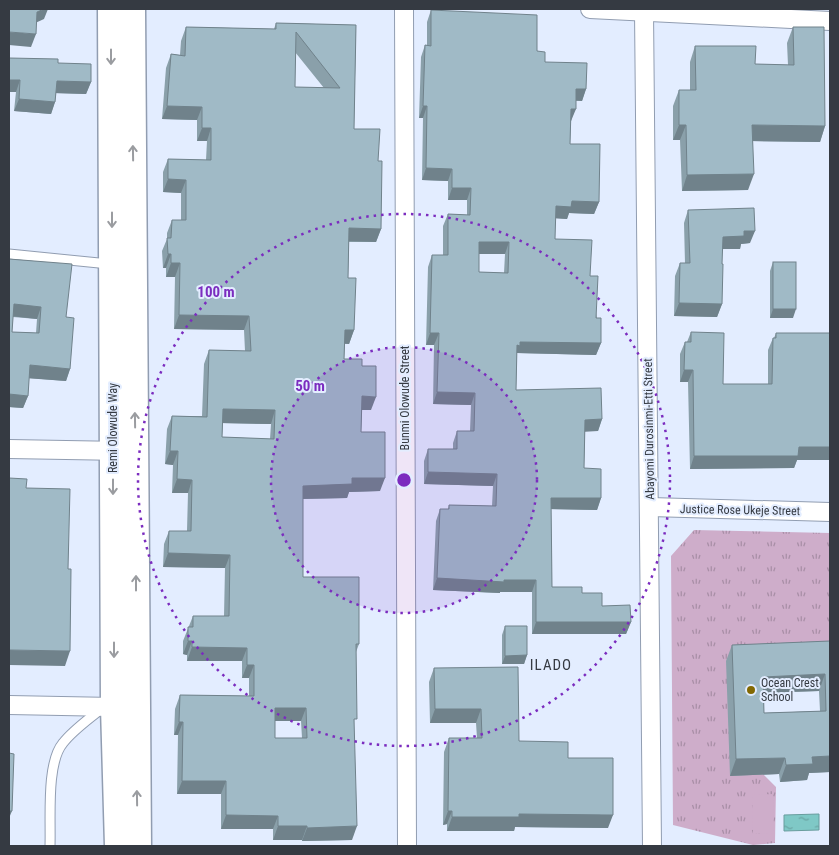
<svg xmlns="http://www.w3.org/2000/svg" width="839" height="855" font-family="'Roboto Condensed',sans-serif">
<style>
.grass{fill:url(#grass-tufts)}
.park{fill:#ceadca}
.water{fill:url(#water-ripples);stroke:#699d9e}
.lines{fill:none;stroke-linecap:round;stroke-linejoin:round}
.service-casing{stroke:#919db1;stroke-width:11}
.minor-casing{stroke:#919db1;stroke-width:20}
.secondary-casing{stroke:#919db1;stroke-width:29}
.service{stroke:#fff;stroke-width:9}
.minor{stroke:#fff;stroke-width:18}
.secondary{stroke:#fff;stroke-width:26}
.wall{fill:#8aa0aa;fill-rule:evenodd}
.shaded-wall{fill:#70828b}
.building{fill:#a0bac6;stroke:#70828b;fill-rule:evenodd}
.oneway{stroke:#9a9ca0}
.ring{fill:none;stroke:#7b2cbf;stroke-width:2.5;stroke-dasharray:2.5 5}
.poi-dot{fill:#836902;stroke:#e3edff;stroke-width:2}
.labels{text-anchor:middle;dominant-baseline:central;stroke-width:4;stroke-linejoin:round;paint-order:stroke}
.street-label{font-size:12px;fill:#353a42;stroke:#e3edff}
.poi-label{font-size:12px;fill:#353a42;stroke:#e3edff;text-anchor:start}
.quarter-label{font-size:15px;letter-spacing:1px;fill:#353a42;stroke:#e3edff}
.centre{fill:#7b2cbf;stroke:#e3edff;stroke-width:2.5}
.ring-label{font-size:15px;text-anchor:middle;font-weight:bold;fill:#7b2cbf;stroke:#e3edff;stroke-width:4;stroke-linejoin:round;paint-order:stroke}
</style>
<defs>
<pattern id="grass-tufts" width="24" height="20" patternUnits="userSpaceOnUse" patternTransform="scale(1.25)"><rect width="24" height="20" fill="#ceadca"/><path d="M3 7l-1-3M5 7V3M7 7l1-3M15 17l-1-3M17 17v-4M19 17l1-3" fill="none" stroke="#a88ea6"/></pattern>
<pattern id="water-ripples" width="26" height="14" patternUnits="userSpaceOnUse" patternTransform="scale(1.25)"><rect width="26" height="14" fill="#7fc8c6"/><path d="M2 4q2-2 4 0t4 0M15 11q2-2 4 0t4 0" fill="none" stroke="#69a3a2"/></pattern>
</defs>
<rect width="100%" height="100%" fill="#e3edff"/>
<polygon class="grass" points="694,530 830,533 830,657 726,661 763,774 776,787 775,843 753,845 673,825 671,556"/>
<polygon class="park" points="773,794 774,833 753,834 752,795"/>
<polygon class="water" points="819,814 819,830 784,831 784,815"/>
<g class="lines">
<g class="service-casing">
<g id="service">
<polyline points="9,254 109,264"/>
<path d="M50 846C51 819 46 763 63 743 73 730 89 719 101 709"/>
</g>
</g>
<g class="minor-casing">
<g id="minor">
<polyline points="404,9 407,846"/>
<polyline points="590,9 830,21"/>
<polyline points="644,11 652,846"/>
<polyline points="9,449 123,451"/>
<polyline points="650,507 830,512"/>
<polyline points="9,705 114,707"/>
</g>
</g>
<g class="secondary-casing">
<g id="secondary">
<polyline points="111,9 114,707 118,846"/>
<polyline points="132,9 138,846"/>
</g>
</g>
<use href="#service" class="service"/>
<use href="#minor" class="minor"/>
<use href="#secondary" class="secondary"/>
</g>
<g class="wall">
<path d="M431 10 537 51 545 62 586 89 582 101H576L571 121 570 144 599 202 594 214 569 213 567 219 555 218V239L590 276 601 343 596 355 517 353 516 390 602 419 598 431H585L584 468 601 498 597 510 551 509 552 587 582 593 602 606 631 622 626 634H532V592H500V593L433 590 436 521 440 509H448L449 505 492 506 493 486 424 484V461L428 449H453V443L457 431H470L471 405 433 404 434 345H426L428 267 432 255H443V226L448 214 467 215V200H448V181L422 180 423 118H419L421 57 425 45H427V22ZM479 254H505L504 273 479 272Z"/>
<path d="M276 23 356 25 354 129 378 161 381 229 376 242H349L348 278 354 330 349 344H345L344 359 362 366 371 410H362L361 432 380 491 349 492 347 498 303 499V577L359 644 356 652 354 726 352 840 302 841V840H273V829H221V794H177L178 735H174L175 709 180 695 249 696V678H242V661H187V655L183 654V641L193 616H224L225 568 163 567 164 544 169 531H187L188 493H172L173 465 165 464 167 429 172 416H202L204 364 209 350 245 351 244 330 174 329 175 277H166V268H163L162 251 167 239V233L172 220H181V193L163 192V172L168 159 206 160 207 141H197V120L162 119 166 68 171 54 180 55 181 41 186 27 274 29ZM295 52 324 88 295 87ZM223 423 271 424 270 439 222 437ZM275 721H301L302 738H275Z"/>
<polygon points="793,27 825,126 820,142 753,141 748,190 682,191 680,140 673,140 673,106 679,90 690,90 690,62 695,46 755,64 788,65 787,43"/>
<polygon points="9,58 58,63 91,82 86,94 56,93 55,102 51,114 14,111 16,92"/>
<polygon points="688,210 750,243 741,244 740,249 722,249 722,304 717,317 674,316 675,276 680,263 685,263 684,223"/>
<path d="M9 259 66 317 70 369 66 381 29 378 28 396 23 408 9 407ZM13 317 37 319 36 333 12 332Z"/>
<polygon points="773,262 793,318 770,318 770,271"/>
<polygon points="691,332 723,384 768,384 768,350 773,338 774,338 776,333 797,460 794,468 690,469 688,382 680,382 680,354 685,342 687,342"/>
<polygon points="505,626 527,655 524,664 502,664 502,635"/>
<path d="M830 641V772L809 773 807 780 780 782 779 774 730 776 726 661 732 645ZM819 691 820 711 764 713V693Z"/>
<polygon points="434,668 519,741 568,758 608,828 515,827 514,831 447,831 447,824 443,825 444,752 449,738 477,738 476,723 430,723 429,682"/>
</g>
<g class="shaded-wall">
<polygon points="44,9 48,9 44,19 33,24 37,12"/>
<polygon points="9,32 36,34 31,47 9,45"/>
<polygon points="9,80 20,80 16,92 9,92"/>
<polygon points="57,81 91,82 86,94 52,93"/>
<polygon points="576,89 586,89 582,101 572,100"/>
<polygon points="19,99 55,102 51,114 14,111"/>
<polygon points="167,106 202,107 197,120 162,119"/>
<polygon points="423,106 427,106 423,118 419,118"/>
<polygon points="571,109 576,109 571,121 567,121"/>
<polygon points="679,125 686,125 680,140 673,140"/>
<polygon points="752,125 825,126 820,142 747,141"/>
<polygon points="202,128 211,128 207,141 197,141"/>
<polygon points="426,168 452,169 448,181 422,180"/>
<polygon points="754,174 748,190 682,191 687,175"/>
<polygon points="168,179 186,180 181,193 163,192"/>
<polygon points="452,188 471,188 467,200 448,200"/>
<polygon points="572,201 599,202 594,214 569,213 567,219 551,218 556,206"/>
<polygon points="349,228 381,229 376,242 344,241"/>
<polygon points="744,231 755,231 750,243 741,244 740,249 718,249 723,237"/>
<polygon points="479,242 509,242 505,254 475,254"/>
<polygon points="168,254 171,254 166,268 163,268"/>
<polygon points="171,263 180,263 175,277 166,277"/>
<polygon points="679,303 722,304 717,317 674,316"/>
<polygon points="14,304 41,307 37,319 10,316"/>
<polygon points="773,309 796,309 793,318 770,318"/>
<polygon points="179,315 249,316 244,330 174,329"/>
<polygon points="345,330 354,330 349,344 340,343"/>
<polygon points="430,333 439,333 434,345 426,345"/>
<polygon points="520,342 601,343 596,355 517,353 515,357 517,345"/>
<polygon points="30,365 70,369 66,381 25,378"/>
<polygon points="684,370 693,370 688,382 680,382"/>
<polygon points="437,392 475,393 471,405 433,404"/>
<polygon points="9,394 28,396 23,408 9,407"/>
<polygon points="362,396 376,397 371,410 357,410"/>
<polygon points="223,409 275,410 271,424 218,423"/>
<polygon points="602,419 598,431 581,432 585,420"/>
<polygon points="799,447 830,447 830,460 797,460 794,468 690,469 694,456"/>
<polygon points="170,451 178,451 173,465 165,464"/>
<polygon points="428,472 497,474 493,486 424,484"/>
<polygon points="352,478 385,478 380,491 349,492 347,498 298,499 303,486"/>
<polygon points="177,479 192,480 188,493 172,493"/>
<polygon points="551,498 601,498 597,510 546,509"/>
<polygon points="168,553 230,555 225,568 163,567"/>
<polygon points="437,578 536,580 532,592 500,592 500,593 433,590"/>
<polygon points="536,622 631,622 626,634 532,634"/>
<polygon points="188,641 192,641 187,655 183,654"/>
<polygon points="192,647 247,648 242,661 187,661"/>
<polygon points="9,650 70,651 65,666 9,665"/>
<polygon points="527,655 524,664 502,664 505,656"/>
<polygon points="247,665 254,665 249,678 242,678"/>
<polygon points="825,674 819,691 757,693 763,677"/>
<polygon points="275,708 306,708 301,721 270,721"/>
<polygon points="435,709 481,709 476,723 430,723"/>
<polygon points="179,722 183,722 178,735 174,735"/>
<polygon points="830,756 830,772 809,773 807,780 780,782 786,765 812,757"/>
<polygon points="785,758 779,774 730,776 736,759"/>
<polygon points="182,781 226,781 221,794 177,794"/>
<polygon points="9,811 12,811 9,818"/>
<polygon points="448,811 452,811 447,824 443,825"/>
<polygon points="519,814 613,815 608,828 515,827 514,831 447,831 452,817"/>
<polygon points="226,815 278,816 273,829 221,829"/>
<polygon points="278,826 307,826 302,840 273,840"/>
<polygon points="357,826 352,840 302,841 307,828"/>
</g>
<g class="building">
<polygon points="9,9 44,9 37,12 36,34 9,32"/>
<path d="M431 10 537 15V51L545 52V62L587 63 586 89H576V109H571L570 144H600L599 202 572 201 571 207 556 206 555 239 592 240 590 276H598L596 318H601V343L520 342V346L517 345 516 390 601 388 602 419 585 420 584 468 601 469V498H551L552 587H582V593H602V606L630 605 631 622H536V580H504V582L437 578 440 509H449V505L496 506 497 474 428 472V449H457V431H474L475 393 437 392 439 333H430L432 255H448V214L470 215 471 188H452V169L426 168 427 106H423L425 45 431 46ZM479 242H509L508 273 479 272Z"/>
<path d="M276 23 356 25 354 129H380L378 161H382L381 229 349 228 348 278H356L354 330H345L344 359H362V366H376V397L362 396 361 432H385V478H352V484L303 486V577H359V644H356L357 719H354L357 826 307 828V826H278V816L226 815V781H182L183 722H179L180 695 254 696V665H247V648L192 647V641H188V627H193V616H229L230 555 168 553 169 531H191L192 480 177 479 178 451H170L172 416 207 417 209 350 251 351 249 316 179 315 180 263H171V254H168L167 238H171L172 220H186V180L168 179V159L211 160V128H202V107L167 106 171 54 185 56 186 27 276 29ZM296 32 340 88 295 87ZM223 409 275 410 274 439 222 437ZM275 708H306L307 738H275Z"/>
<polygon points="793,27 824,27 825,126 752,125 754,174 687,175 686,125 679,125 679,90 696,90 695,46 756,46 755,64 794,65"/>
<polygon points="9,58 58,59 58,63 91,64 91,82 57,81 55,102 19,99 20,80 9,80"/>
<polygon points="754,208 755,231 744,231 744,236 723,237 722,264 723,264 722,304 679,303 680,263 690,263 688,210"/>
<path d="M9 259 72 264 66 317 74 318 70 369 30 365 28 396 9 394ZM14 304 41 307 39 333 12 332Z"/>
<rect x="773" y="262" width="23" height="47"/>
<polygon points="691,332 724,333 723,384 772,384 773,338 776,338 776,333 830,333 830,447 799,447 798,456 694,456 693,370 684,370 685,342 691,342"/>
<polygon points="9,478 27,479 26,488 70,489 68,569 71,569 70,651 9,650"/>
<polygon points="505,626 527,626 527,655 505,656"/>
<path d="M830 641V756L812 757 813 764 786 765 785 758 736 759 732 645ZM825 674 826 711 764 713 763 677Z"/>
<polygon points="518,667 519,741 568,742 568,758 613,758 613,815 519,814 519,817 452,817 452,811 448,811 449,738 482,738 481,709 435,709 434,668"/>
<polygon points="9,753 14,754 12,811 9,811"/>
</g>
<defs><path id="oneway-shaft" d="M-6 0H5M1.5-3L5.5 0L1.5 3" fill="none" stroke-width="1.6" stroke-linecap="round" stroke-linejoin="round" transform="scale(1.25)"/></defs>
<g class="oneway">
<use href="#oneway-shaft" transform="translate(111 57) rotate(90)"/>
<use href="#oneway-shaft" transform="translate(133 153) rotate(-91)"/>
<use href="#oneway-shaft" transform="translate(112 220) rotate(90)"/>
<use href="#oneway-shaft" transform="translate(135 420) rotate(-91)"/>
<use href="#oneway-shaft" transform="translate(113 487) rotate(90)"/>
<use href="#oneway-shaft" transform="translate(136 583) rotate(-90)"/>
<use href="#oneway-shaft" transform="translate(114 650) rotate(90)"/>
<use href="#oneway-shaft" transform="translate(137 798) rotate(-91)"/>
</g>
<circle cx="404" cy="480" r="133" fill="#7b2cbf" fill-opacity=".12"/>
<g class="ring">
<circle cx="404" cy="480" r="133"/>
<circle cx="404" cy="480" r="266"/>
</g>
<circle class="poi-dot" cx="751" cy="690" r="5"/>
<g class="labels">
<g class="street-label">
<text transform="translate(405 398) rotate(-90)">Bunmi Olowude Street</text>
<text transform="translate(113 428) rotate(-90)">Remi Olowude Way</text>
<text transform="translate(649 429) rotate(-91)">Abayomi Durosinmi-Etti Street</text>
<text transform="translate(740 510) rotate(1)">Justice Rose Ukeje Street</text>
</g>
<g class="poi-label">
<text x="761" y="683">Ocean Crest<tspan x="761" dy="14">School</tspan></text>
</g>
<g class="quarter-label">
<text x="551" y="665">ILADO</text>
</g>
</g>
<circle cx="404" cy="480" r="8" class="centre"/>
<g class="ring-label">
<text x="216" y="297">100 m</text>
<text x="310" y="391">50 m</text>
</g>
<rect width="839" height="855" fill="none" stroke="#353a42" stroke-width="20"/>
</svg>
